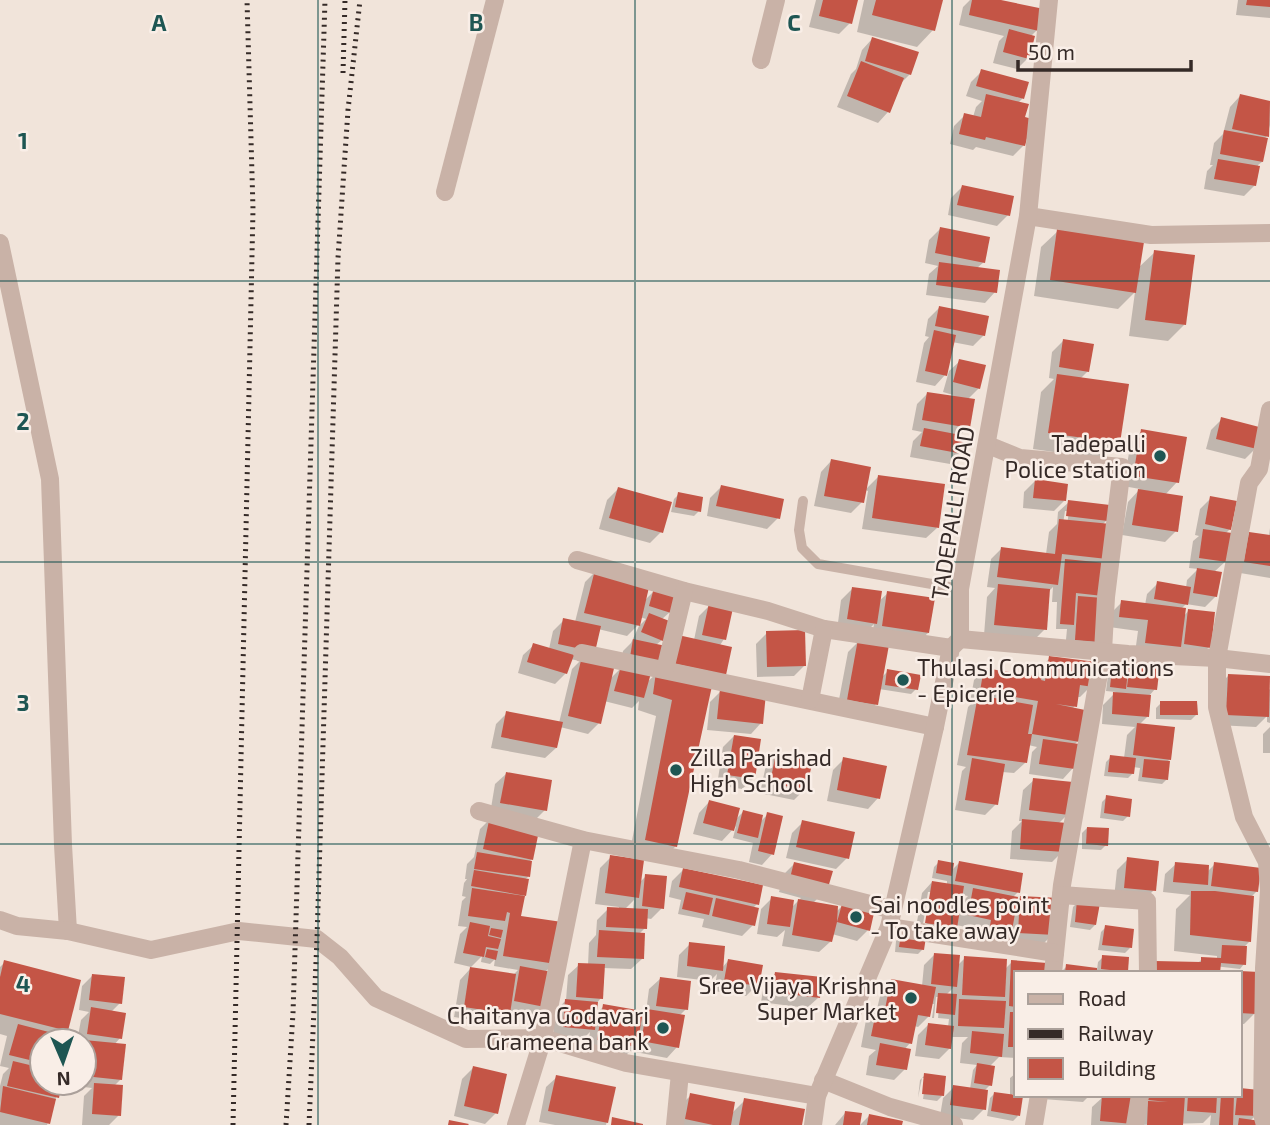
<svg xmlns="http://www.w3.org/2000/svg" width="1270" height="1125" font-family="'Exo 2',sans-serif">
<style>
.shadow{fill:#0003;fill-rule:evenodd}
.building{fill:#c45546}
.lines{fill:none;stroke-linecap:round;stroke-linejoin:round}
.service{stroke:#c9b2a7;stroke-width:10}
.minor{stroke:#c9b2a7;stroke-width:18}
.tertiary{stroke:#c9b2a7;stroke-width:18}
.rail{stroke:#352a27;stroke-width:5;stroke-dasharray:2 5;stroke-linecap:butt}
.grid{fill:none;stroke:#1e5653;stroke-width:2;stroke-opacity:0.55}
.poi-dot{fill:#1e5653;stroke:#f9eee7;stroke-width:2.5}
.labels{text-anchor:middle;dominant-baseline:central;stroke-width:5;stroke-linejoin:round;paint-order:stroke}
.poi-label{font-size:23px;fill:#352a27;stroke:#f9eee7;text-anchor:end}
.street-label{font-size:23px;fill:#352a27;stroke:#f9eee7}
.grid-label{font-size:23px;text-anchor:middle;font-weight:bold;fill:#1e5653;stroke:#f9eee7;stroke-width:5;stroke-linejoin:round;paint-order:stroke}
</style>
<rect width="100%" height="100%" fill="#f1e4da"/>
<g class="shadow">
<polygon points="816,0 856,0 850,23 839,34 809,27"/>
<polygon points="864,0 941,0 933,30 917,47 857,32"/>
<polygon points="970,0 993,0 1037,30 1031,36 1028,58 1017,69 993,63 999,41 1004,36 959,25 963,7"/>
<polygon points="1238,0 1270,0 1270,18 1236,15"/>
<polygon points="872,39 910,74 900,84 888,112 878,123 837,107 851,74 856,69 862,50"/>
<polygon points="982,71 1026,84 1022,99 1018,103 1023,119 1024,145 1013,156 976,147 973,150 950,144 954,126 965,115 973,117 976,107 982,101 966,96 971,82"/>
<polygon points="1240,96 1270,102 1270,125 1267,136 1264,139 1262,162 1258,165 1255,185 1244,196 1204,189 1207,171 1213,165 1210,165 1214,143 1223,134 1230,107"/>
<polygon points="962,187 1008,215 997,226 948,215 951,198"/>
<polygon points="940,229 984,262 977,268 995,292 985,303 926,295 929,274 938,266 925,263 929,240"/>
<polygon points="1058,231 1138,268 1155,252 1184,325 1168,341 1129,336 1135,292 1118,309 1034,296 1041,247"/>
<polygon points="939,308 984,335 973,346 952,342 945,375 935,386 916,382 924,343 929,337 925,336 928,319"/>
<polygon points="1063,341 1088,371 1080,379 1119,443 1102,459 1033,449 1041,392 1054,379 1049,378 1052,352"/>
<polygon points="960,361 979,388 967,400 969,427 959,436 961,453 950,464 910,457 913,441 922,432 912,430 917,404 928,393 952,397 953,395 943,392 949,371"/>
<polygon points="1222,419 1256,448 1245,459 1206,449 1211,430"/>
<polygon points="1142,431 1177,482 1165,495 1176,531 1165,542 1122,535 1128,502 1140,489 1123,486 1131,442"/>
<polygon points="831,461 862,502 851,513 814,506 821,472"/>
<polygon points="879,476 937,528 926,538 862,529 868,491 865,490"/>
<polygon points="1035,481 1064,501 1054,511 1023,508 1024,492"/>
<polygon points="721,487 778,518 767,529 707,516 710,498"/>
<polygon points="618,489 661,532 650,543 599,529 607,500"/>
<polygon points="679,494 699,511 694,516 671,512 674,499"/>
<polygon points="1211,498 1230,529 1225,534 1226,561 1214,572 1216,596 1205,607 1186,604 1181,609 1184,616 1189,610 1209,647 1198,658 1135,653 1138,631 1109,627 1111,613 1122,602 1145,605 1147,594 1158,583 1186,588 1187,580 1198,569 1189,568 1193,541 1199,536 1195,535 1200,509"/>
<path d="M1069 502 1107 520 1102 525 1106 558 1100 564 1098 641 1087 652 1065 650 1067 629H1056L1057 602H1052L1053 587 1048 592 1045 629 1034 640 984 635 987 597 995 588 987 587 991 559 1002 548 1046 554 1049 532 1057 524 1058 512ZM1065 511H1069L1067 525 1063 524Z"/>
<polygon points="1270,528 1270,578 1234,572 1239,544 1249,534 1269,536"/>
<path d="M596 571 644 601 655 590 670 612 661 620 662 640 656 645 646 683 694 640 699 616 710 605 724 639 697 681 676 846 659 862 642 859 639 883 646 876 662 908 651 919 645 918V928L639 934 642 959 631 969 603 968 601 998 596 1004 594 1016 604 1006 640 1018 646 1012 649 989 660 979 686 1009 679 1016 677 1047 667 1058 630 1051 624 1057 587 1050 590 1032 582 1040 553 1038 555 1012 566 1000 568 975 579 965H588L589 943 596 935 597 920 608 909 619 910V907L595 904 600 868 611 857 640 861 629 856 656 716 638 710 639 701 632 708 604 701 599 723 588 734 560 727 556 748 545 758 491 748 496 724 507 713 559 723 572 669 580 661 570 659 566 673 555 684 518 673 523 655 534 645 549 649 553 631 564 620 575 622 585 582ZM640 617 646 619 639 626 631 643 623 651 620 669 610 679 594 651 598 629 627 636 638 625ZM634 900 633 910H624Z"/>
<polygon points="852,589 878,602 888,593 928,633 917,643 872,636 874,624 864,634 837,630 841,600"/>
<polygon points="767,633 805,665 794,676 757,677 756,644"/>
<polygon points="859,641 881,678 888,671 916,689 911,694 879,689 876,704 865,715 837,710 848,652"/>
<polygon points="1050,658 1091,686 1080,697 1077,697 1073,709 1078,741 1074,745 1073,768 1063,779 1029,774 1032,752 1037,747 1028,745 1025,763 1014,773 1002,772 996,804 985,815 955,810 962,771 966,767 957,765 968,707 973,702 970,702 974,680 985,669 1037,678 1039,669"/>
<polygon points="1114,662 1127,668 1131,664 1155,689 1149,696 1147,717 1139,725 1170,759 1166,763 1167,779 1162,784 1138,781 1140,768 1133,767 1133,773 1128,778 1104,776 1106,762 1111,757 1124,758 1127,735 1135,727 1102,724 1103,705 1116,692 1106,691 1109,667"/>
<polygon points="1229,675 1268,691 1270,689 1270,723 1267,722 1267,716 1256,727 1216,725 1218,686"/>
<polygon points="721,691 761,723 751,734 707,730 710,702"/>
<polygon points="1161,703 1196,715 1191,720 1156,719 1156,708"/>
<polygon points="1270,727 1270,753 1263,753 1263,734"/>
<polygon points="734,736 753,779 742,789 717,785 723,747"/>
<polygon points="777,755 805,789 794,800 760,793 766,765"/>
<polygon points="844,759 878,798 868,809 827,801 833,770"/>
<polygon points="506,774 545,810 534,821 490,814 495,784"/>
<polygon points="1034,780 1068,814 1058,824 1063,851 1052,862 1010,859 1012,831 1022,821 1019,821 1023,790"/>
<polygon points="1107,797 1128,816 1123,821 1100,818 1102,802"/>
<polygon points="709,802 735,820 743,812 760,822 768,814 772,854 762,865 749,862 753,843 733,838 736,826 722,841 693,834 699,813"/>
<polygon points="491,818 532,859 529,862 528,877 524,880 526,881 519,917 554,963 545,972 544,1006 533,1017 508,1013 497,1024 454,1017 460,980 470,969 513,975 518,970 494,966 495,959 490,964 481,962 482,956 471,967 454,963 460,934 467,927 458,926 462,901 466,897 462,896 464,883 467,879 465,879 467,864 474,857 480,829"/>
<polygon points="803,822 847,858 836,869 786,858 792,833"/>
<polygon points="1087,828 1106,845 1101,850 1082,849 1082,833"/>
<polygon points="1128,859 1154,890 1143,901 1114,898 1117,870"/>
<path d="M939 862 951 871 959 863 1018 892 1012 898 1015 904 1020 898 1053 934 1042 945 1008 943V936L999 946 979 943 981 930 956 925 945 938 915 933 922 893 932 882 947 885V881L932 878 934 867ZM928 892H932L925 932 922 931ZM961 895 968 896 959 905Z"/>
<polygon points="794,864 826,890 813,903 836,912 842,906 868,930 857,941 832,934 830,942 819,952 782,946 785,930 777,937 757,934 761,909 772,898 791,908 801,898 779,892 784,874"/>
<polygon points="1176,864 1207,872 1215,864 1257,891 1251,897 1250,941 1243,948 1244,964 1240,969 1197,964 1202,959 1217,960 1217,956 1174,951 1176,909 1190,895 1163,892 1165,874"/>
<polygon points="683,870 757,904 753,908 753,925 742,936 702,927 704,919 678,914 681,900 669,897 672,881"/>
<polygon points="1078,902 1095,925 1090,930 1070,927 1073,907"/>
<polygon points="1106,927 1130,948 1125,953 1098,950 1101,932"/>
<polygon points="901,936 923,949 918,954 895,952 896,941"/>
<polygon points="690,944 721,969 728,961 757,985 746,996 714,991 717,974 710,981 677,977 679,955"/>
<path d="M935 954 957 966 965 958 1004 970 1012 962 1016 973V1058L999 1057 989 1067 990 1085 984 1091V1109L973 1120 940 1116 943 1098 954 1087 970 1089 973 1070 977 1065 960 1063 962 1043 968 1037H951L950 1048 939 1059 915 1056 918 1035 929 1024 948 1027 949 1019 938 1018 940 997H936L934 1018H932L934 1004H931L929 1016 918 1027 914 1026 910 1043 904 1050 905 1069 894 1080 866 1075 869 1056 876 1050 861 1047 866 1020 877 1009 881 992 891 981 922 986 924 965ZM953 988V996L946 995Z"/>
<polygon points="1103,957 1126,971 1124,973 1060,973 1067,966 1097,970 1098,962"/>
<polygon points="5,962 66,1030 60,1037 70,1041 42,1041 42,1083 61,1083 47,1125 0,1125 0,1086 3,1074 9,1068 0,1066 7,1036 0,1034 0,967"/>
<polygon points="1240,973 1255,1013 1244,1024 1240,1024"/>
<polygon points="775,974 818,998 807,1008 761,1002 764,985"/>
<polygon points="93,975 120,1003 111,1012 120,1038 114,1045 121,1079 114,1086 119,1115 109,1125 82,1125 84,1096 92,1088 66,1085 66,1083 84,1083 84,1041 77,1041 81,1020 89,1012 79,1010 82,986"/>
<polygon points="473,1068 496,1113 485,1124 454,1116 462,1079"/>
<polygon points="1016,1073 1016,1094 1012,1094 1012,1096 1018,1116 1013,1121 987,1116 990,1098 995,1093 1010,1096 1010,1078"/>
<polygon points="925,1075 942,1096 937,1101 923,1099 926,1078 922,1078 918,1098 920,1080"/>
<polygon points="557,1077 614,1089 606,1125 555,1125 539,1122 546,1087"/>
<polygon points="691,1095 731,1114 745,1100 800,1125 676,1125 680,1106"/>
<polygon points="1043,1095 1090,1095 1083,1102 1042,1099"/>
<polygon points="1140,1095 1240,1095 1256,1115 1250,1121 1260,1125 1210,1125 1211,1115 1203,1123 1137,1125"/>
<polygon points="1103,1097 1130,1125 1091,1125 1092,1107"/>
<polygon points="846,1112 859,1125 835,1125"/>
<polygon points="869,1116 901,1125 860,1125"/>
</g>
<g class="building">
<polygon points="823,0 858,0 852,24 819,16"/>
<polygon points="876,0 943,0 935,31 872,15"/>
<polygon points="972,0 1001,0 1044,9 1039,31 969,15"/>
<polygon points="1247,0 1270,0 1270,7 1246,5"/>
<polygon points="1009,29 1035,36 1029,59 1003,52"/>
<polygon points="872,37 919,52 911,75 865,61"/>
<polygon points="861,61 904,78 890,113 847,96"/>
<polygon points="981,69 1029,82 1024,99 976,86"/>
<polygon points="986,94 1029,104 1025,117 1032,119 1025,146 986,137 985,140 959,134 964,113 981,117"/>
<polygon points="1240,94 1270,101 1269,137 1232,129"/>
<polygon points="1224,130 1268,138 1263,162 1220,154"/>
<polygon points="1218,159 1260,166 1256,186 1214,179"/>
<polygon points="962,185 1014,196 1010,216 957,205"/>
<polygon points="940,227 990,237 985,263 935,253"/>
<polygon points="1057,229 1144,242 1136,293 1050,280"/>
<polygon points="1154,250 1195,255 1186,325 1145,320"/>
<polygon points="939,262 1000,270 997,293 936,285"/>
<polygon points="939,306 989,316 985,336 935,326"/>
<polygon points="934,330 956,335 947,376 925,371"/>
<polygon points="1063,339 1094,344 1089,372 1059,367"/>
<polygon points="959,359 986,365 980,389 953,382"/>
<polygon points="1057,374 1129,384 1120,443 1048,433"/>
<polygon points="927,392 975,399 970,428 922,420"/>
<polygon points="1221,417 1263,428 1257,449 1216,439"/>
<polygon points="924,428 966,436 963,454 920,446"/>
<polygon points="1141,429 1187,437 1179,483 1133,476"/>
<polygon points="831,459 871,467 864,503 824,496"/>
<polygon points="878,475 945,484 939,528 872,518"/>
<polygon points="1035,479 1068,484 1066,501 1033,498"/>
<polygon points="721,485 784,499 780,519 716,506"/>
<polygon points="618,487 672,502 663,533 609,518"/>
<polygon points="1138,489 1183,496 1178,532 1132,525"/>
<polygon points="678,492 703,497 701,512 675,507"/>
<polygon points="1210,496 1237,501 1231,530 1205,524"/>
<polygon points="1068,500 1110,505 1108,521 1066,516"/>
<polygon points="1059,519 1111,524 1107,559 1062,554 1058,585 997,577 1001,547 1055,554"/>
<polygon points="1203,529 1232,533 1227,562 1199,558"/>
<polygon points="1249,532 1270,535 1270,566 1244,562"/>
<polygon points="1065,559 1106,563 1103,596 1076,593 1074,625 1060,624"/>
<polygon points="1197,568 1222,572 1217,597 1193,593"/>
<polygon points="595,570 650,583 640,626 584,613"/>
<polygon points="1157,581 1191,587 1188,605 1154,599"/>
<polygon points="998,584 1050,589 1047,630 994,625"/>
<polygon points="852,587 882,591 877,624 847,619"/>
<polygon points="654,588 677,595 671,613 649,606"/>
<polygon points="887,591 935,598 929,633 882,626"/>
<polygon points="1078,596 1103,598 1100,642 1075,640"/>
<polygon points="1121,600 1186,608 1181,647 1145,643 1148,620 1119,617"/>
<polygon points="709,603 733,608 726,640 702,635"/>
<polygon points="1188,609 1215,612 1211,648 1184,644"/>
<polygon points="649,613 672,622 663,641 641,632"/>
<polygon points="563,618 601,626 595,652 558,644"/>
<polygon points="805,630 806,666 767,667 766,631"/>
<polygon points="678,635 732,647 726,675 672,663"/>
<polygon points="633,639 666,646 663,663 630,657"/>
<polygon points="858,639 889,645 878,705 847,700"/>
<polygon points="533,643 574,655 567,674 527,662"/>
<polygon points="582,656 615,664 601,724 568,716"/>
<polygon points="1049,656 1096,662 1093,687 1080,685 1077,707 1056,704 1085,710 1080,742 1032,734 1038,701 980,691 984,668 1042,677 1041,680 1045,681"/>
<polygon points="1113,660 1129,662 1126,689 1110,687"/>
<polygon points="1130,662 1160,665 1157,690 1127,687"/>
<polygon points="621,666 651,673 644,698 614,691"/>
<polygon points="887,669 921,675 918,690 885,685"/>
<polygon points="656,672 712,686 677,847 645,840 672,700 653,694"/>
<polygon points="1228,674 1270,676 1269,717 1226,715"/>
<polygon points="720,689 766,693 763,724 717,719"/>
<polygon points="1113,692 1151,695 1149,717 1112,714"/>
<polygon points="978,695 1033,705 1028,734 1032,734 1027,763 967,755"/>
<polygon points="1160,701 1197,701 1198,715 1160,715"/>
<polygon points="506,711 563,722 557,748 501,737"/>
<polygon points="1137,723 1175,727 1171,760 1133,755"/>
<polygon points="734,735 761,739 755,779 727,775"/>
<polygon points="1043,739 1079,744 1075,769 1039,764"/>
<polygon points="776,753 813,760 806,790 770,783"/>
<polygon points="1110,755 1136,758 1134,774 1108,772"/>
<polygon points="843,757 887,766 880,799 837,790"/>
<polygon points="972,758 1005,764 998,805 965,800"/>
<polygon points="1144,759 1170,761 1168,780 1142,777"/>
<polygon points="506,772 552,780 547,811 500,803"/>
<polygon points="1033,778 1073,782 1069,815 1029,810"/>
<polygon points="1106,795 1132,799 1130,817 1104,813"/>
<polygon points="709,800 740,808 734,831 703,823"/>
<polygon points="743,810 763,815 758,838 737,833"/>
<polygon points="767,812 783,816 774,855 758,851"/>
<polygon points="490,816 540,826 533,860 483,849"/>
<polygon points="1022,819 1067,823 1065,852 1020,849"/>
<polygon points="802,820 855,832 849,859 796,847"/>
<polygon points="1087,827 1109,828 1108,846 1086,844"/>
<polygon points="477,852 532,861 530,877 474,869"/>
<polygon points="610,855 644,860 639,898 605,893"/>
<polygon points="1127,857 1159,861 1156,891 1124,888"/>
<polygon points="938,860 954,863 952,876 936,873"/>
<polygon points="959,861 1023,873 1020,893 955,881"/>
<polygon points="794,862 833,871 827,891 789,882"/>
<polygon points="1175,862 1209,865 1208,885 1173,882"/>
<polygon points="1214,862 1261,868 1258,892 1211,886"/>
<polygon points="683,868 763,885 759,905 679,887"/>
<polygon points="474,870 529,879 526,896 471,886"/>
<polygon points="645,874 667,876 664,909 642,906"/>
<polygon points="932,881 964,886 957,928 925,923"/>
<polygon points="472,888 525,896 521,916 562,922 556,964 503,956 510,913 507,912 505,921 468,916"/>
<polygon points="973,888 1018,897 1011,936 989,932 991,920 968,915"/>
<polygon points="1191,891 1215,891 1254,896 1251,942 1190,935"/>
<polygon points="686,892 713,898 709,915 682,909"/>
<polygon points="771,896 794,900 790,927 767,924"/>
<polygon points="1020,896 1059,898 1055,935 1018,933"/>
<polygon points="716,898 759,908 755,926 712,916"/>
<polygon points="798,899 838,906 837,922 842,904 874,913 870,931 837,922 832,942 792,935"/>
<polygon points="1077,900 1100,903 1096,925 1075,922"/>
<polygon points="607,907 648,909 647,929 606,927"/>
<polygon points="470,922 490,926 488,936 501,939 498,949 486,947 484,957 463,953"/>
<polygon points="1105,925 1134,929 1132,948 1102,945"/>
<polygon points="491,928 503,930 501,938 489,935"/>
<polygon points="599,930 645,933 644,959 597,957"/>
<polygon points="901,934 926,937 924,950 899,947"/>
<polygon points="689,942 725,946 723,971 687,966"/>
<polygon points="1222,945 1247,946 1246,965 1221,963 1220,973 1155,973 1155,961 1201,962 1201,957 1221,958"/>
<polygon points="487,949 498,951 496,960 485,957"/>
<polygon points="934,953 960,955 957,987 931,984"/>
<polygon points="1102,955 1129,957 1128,972 1101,969"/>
<polygon points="964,956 1007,959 1005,997 962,995"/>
<polygon points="728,959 763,965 759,986 724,981"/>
<polygon points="4,960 81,980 68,1031 0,1014 0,977"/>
<polygon points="1011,960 1047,963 1046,973 1016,973 1016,1007 1009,1006"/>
<polygon points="578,963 605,964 603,999 576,997"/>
<polygon points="1066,964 1097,968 1097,973 1065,973"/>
<polygon points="520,966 552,972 545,1007 514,1001"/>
<polygon points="470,967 516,974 510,1014 464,1007"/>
<polygon points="1240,971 1259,972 1256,1014 1240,1013"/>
<polygon points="775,972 822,977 820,998 771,992"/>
<polygon points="92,974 125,977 122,1004 89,1000"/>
<polygon points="660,977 691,981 688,1010 656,1006"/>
<polygon points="891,979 936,987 930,1017 918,1015 912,1044 871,1036 877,1007 885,1009"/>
<polygon points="938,993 957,994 955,1015 936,1013"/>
<polygon points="565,999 598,1002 595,1030 563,1027"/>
<polygon points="959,999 1006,1001 1004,1028 958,1026"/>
<polygon points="603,1004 643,1011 637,1047 597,1040"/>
<polygon points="91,1007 126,1013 122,1039 87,1034"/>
<polygon points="647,1009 685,1015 679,1048 641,1041"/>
<polygon points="1010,1012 1016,1012 1016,1047 1008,1047"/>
<polygon points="928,1023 954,1026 951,1049 925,1045"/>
<polygon points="18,1024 72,1038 71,1041 42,1041 42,1063 9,1055"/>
<polygon points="972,1031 1004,1034 1002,1057 970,1053"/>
<polygon points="84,1040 126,1044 122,1080 84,1076"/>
<polygon points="880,1043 911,1049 907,1070 876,1065"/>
<polygon points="13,1061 42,1068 42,1083 62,1083 59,1098 7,1086"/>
<polygon points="977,1063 995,1066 992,1086 974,1083"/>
<polygon points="473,1066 507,1074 498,1114 464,1106"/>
<polygon points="924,1073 946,1076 944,1096 922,1094"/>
<polygon points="556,1075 616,1087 608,1123 548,1111"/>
<polygon points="94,1083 123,1085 121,1116 92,1114"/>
<polygon points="953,1085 988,1090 986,1110 950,1105"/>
<polygon points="3,1086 56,1099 50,1124 0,1112"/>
<polygon points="1240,1088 1259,1090 1258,1116 1235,1115 1237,1095 1240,1095"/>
<polygon points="994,1092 1023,1096 1020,1116 991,1111"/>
<polygon points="690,1093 735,1102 731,1125 713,1125 685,1119"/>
<polygon points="1102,1095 1136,1098 1133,1124 1100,1121"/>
<polygon points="1149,1095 1185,1095 1183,1125 1147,1125 1148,1101 1168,1102 1148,1100"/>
<polygon points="1188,1095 1217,1095 1216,1113 1187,1111"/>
<polygon points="1221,1095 1234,1095 1233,1125 1219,1125"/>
<polygon points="744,1098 805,1109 802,1125 739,1125"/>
<polygon points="845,1111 862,1113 860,1125 843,1125"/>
<polygon points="869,1114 903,1121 902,1125 867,1125"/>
<polygon points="612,1117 643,1124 643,1125 611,1125"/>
<polygon points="1239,1118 1261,1121 1261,1125 1238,1125"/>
<polygon points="449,1120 469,1124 468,1125 448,1125"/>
</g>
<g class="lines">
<polyline class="service" points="803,501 799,530 802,548 818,564 960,589"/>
<g class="minor">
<polyline points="761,60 776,0"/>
<polyline points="445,192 495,0"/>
<polyline points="1028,216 1151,235 1270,233"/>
<polyline points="988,445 1020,458 1122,467 1106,597 1103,651 1062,885 1053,973"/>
<polyline points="577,560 684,591 768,611 824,629 951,648"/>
<polyline points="960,639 1128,654 1217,658 1270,664"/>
<polyline points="582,653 935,727"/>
<polyline points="665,670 684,591"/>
<polyline points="810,700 824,629"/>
<polyline points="479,811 583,840 739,870 893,910"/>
<polyline points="1061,895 1147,901 1148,973"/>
<polyline points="889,927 1055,953"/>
<polyline points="823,1080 890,1107 954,1125"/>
<polyline points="516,1125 543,1038 583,840"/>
<polyline points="675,1125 680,1073"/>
<polyline points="1034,1125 1039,1095"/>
<polyline points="1135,1125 1140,1095"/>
<polyline points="1265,1125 1262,1114 1264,968 1269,890 1267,862 1244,817 1217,707 1217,658 1249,483 1259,469 1270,410"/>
</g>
<g class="tertiary">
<polyline points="0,243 50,479 63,845 68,931"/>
<polyline points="0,920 17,926 68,931 151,950 239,931 317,939 340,957 376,998 466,1039 543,1038 626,1063 817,1096"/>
<polyline points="813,1125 817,1096 889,927 935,727 951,648 960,639 960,589 1028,216 1049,0"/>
</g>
<g class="rail">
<polyline points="343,73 345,0"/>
<polyline points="233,1125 253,209 247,0"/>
<polyline points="286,1125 293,1013 325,0"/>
<polyline points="309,1125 317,939 338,258 348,110 360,0"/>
</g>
</g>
<path class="grid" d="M318 0V1125M635 0V1125M952 0V1125M0 281H1270M0 562H1270M0 844H1270"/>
<g class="poi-dot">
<circle cx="1160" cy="456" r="7"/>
<circle cx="903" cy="680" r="7"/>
<circle cx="676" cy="770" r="7"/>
<circle cx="856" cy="917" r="7"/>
<circle cx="911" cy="998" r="7"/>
<circle cx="663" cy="1028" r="7"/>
</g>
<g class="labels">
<g class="poi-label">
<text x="1146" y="443">Tadepalli<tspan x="1146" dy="26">Police station</tspan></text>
<text x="917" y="667" text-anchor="start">Thulasi Communications<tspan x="917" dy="26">- Epicerie</tspan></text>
<text x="690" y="757" text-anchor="start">Zilla Parishad<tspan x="690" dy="26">High School</tspan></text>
<text x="870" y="904" text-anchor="start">Sai noodles point<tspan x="870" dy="26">- To take away</tspan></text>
<text x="897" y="985">Sree Vijaya Krishna<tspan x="897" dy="26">Super Market</tspan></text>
<text x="649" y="1015">Chaitanya Godavari<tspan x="649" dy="26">Grameena bank</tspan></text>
</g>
<g class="street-label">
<text transform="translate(952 513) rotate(-81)">TADEPALLI ROAD</text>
</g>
</g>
<g class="grid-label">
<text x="159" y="31">A</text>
<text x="476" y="31">B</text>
<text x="794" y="31">C</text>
<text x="23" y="149">1</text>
<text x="23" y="430">2</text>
<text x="23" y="711">3</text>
<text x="23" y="992">4</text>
</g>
<rect x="1014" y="971" width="228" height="126" fill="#f9eee7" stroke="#aba09a" stroke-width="2"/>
<rect x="1028" y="994" width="35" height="10" fill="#c9b2a7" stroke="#aba09a" stroke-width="2"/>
<text x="1078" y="1006" font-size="21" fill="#352a27">Road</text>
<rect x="1028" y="1029" width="35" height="10" fill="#352a27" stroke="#aba09a" stroke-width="2"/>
<text x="1078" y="1041" font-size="21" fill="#352a27">Railway</text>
<rect x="1028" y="1058" width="35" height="21" fill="#c45546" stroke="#aba09a" stroke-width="2"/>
<text x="1078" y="1076" font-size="21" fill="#352a27">Building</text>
<g transform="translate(63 1062) rotate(178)"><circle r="33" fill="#f9eee7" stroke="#aba09a" stroke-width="2"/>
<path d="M0-5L12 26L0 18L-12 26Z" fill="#1e5653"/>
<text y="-10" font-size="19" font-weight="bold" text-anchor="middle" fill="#352a27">N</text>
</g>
<path d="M1018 60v10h173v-10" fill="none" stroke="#352a27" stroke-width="3.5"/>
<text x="1028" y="60" font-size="21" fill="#352a27" stroke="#f9eee7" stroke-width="5" paint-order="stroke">50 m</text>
</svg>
